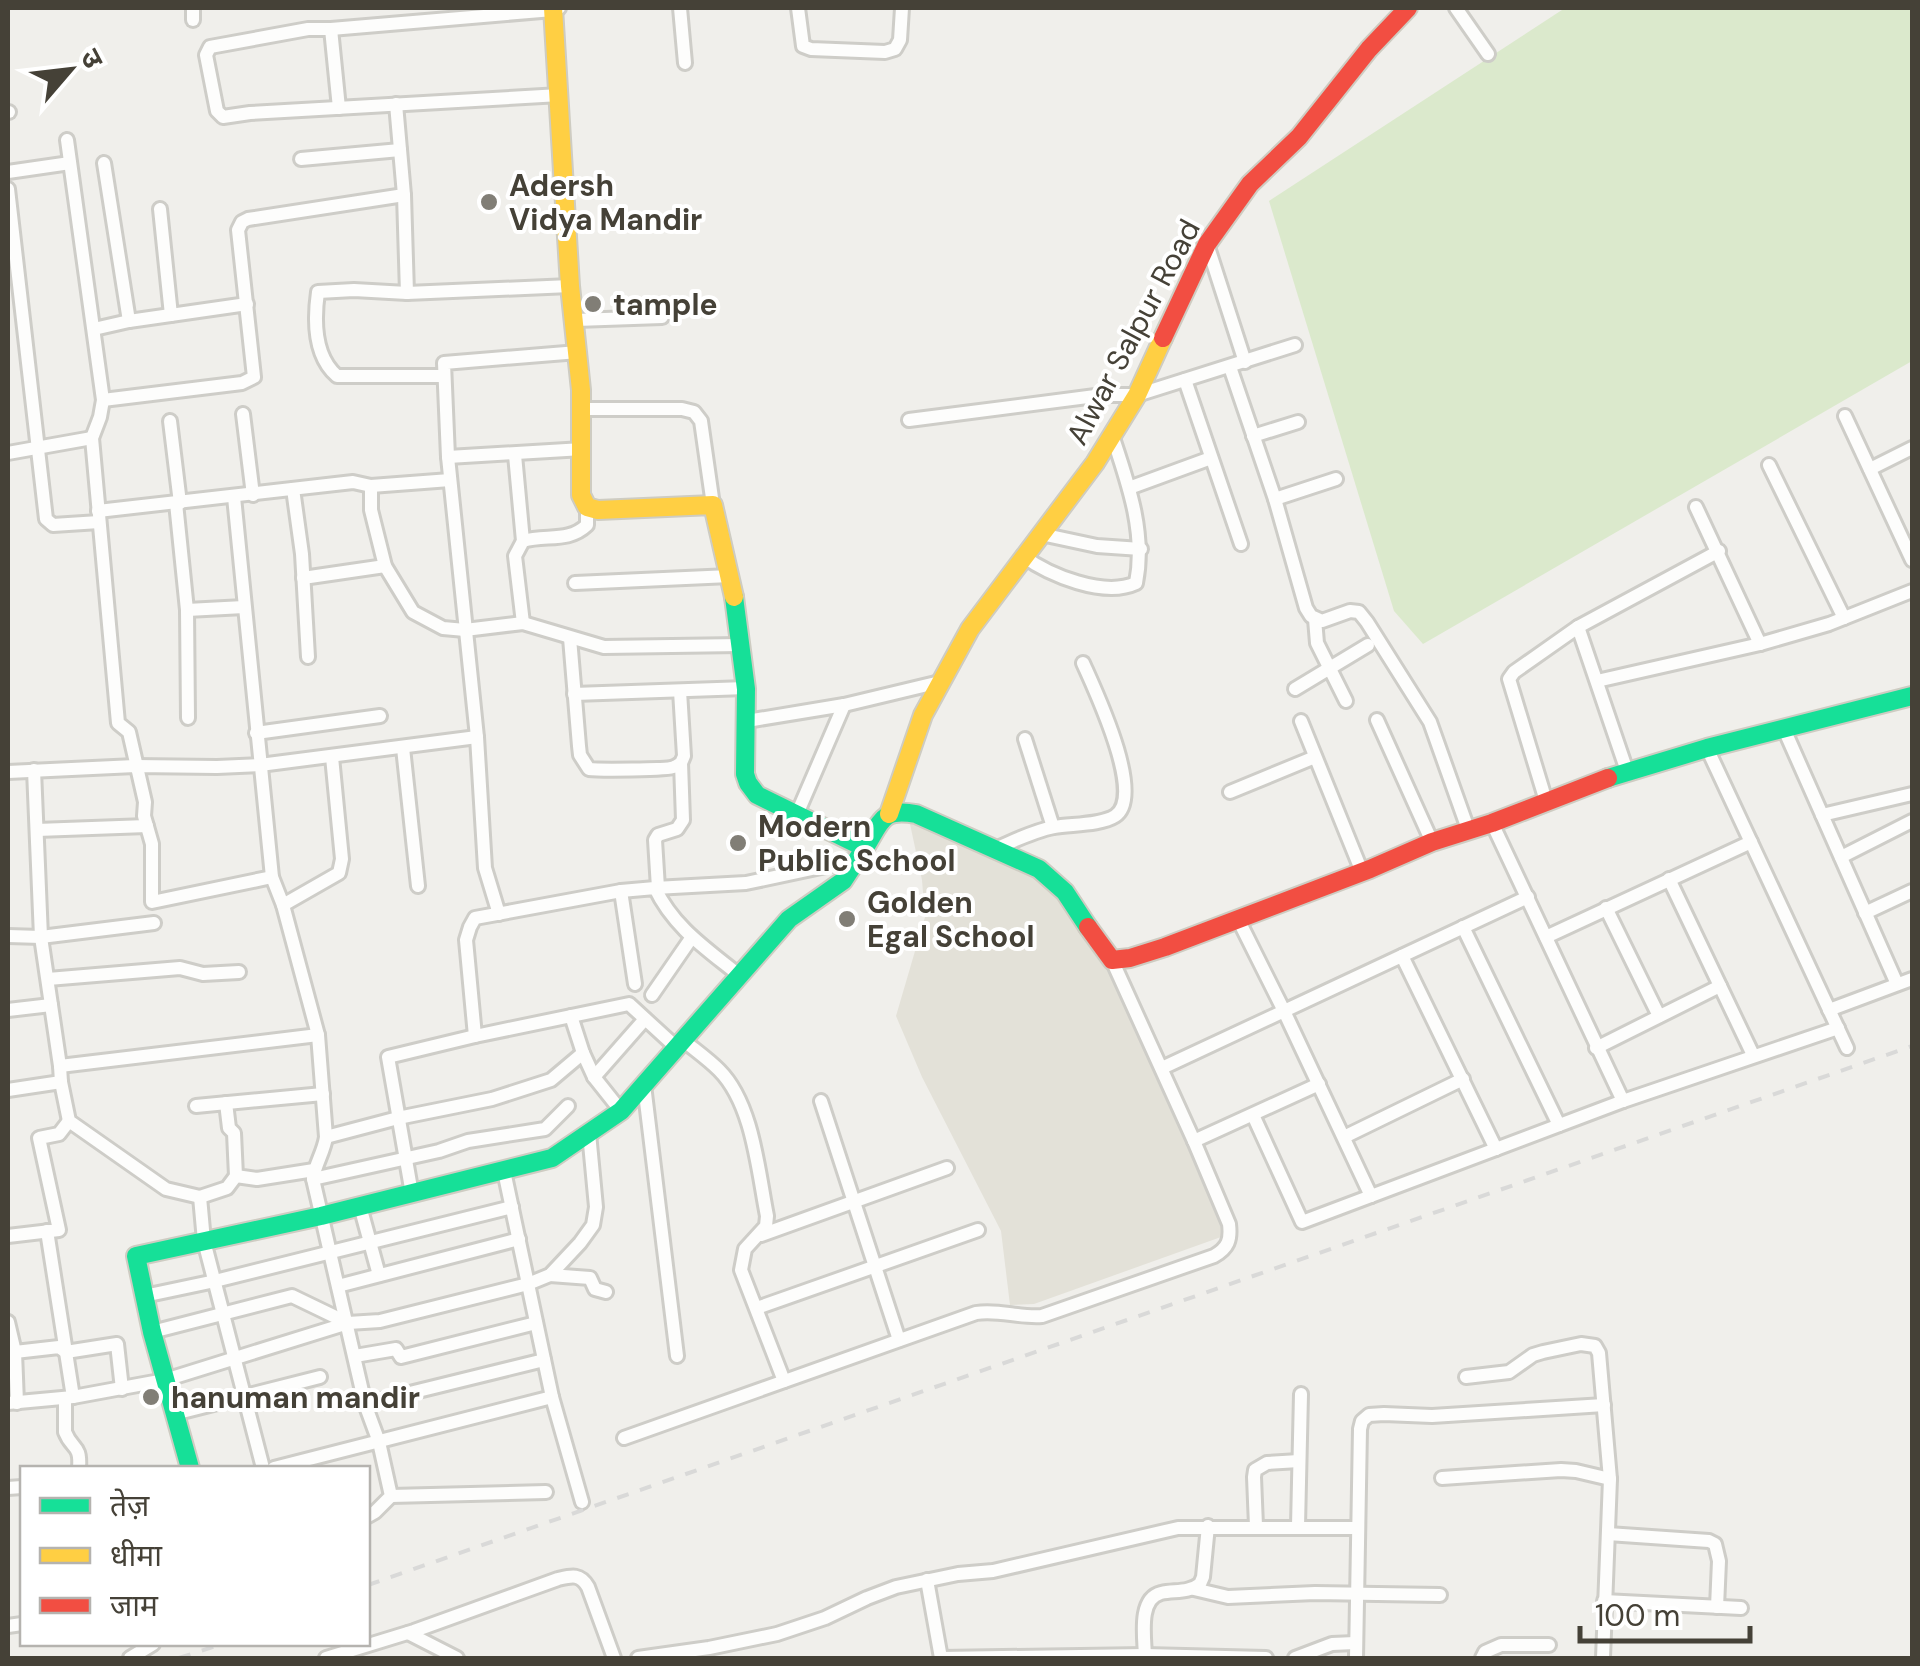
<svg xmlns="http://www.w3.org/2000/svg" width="1920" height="1666" font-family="'DM Sans','Noto Sans Devanagari',sans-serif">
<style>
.residential{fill:#e3e1d8}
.green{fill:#dbe9cc}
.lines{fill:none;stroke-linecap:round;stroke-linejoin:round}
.street-casing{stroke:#cecdc8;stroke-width:18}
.fast-casing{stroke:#ceccc2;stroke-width:22}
.slow-casing{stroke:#ceccc2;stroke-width:22}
.jam-casing{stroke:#ceccc2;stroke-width:22}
.street{stroke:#fdfdfc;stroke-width:12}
.fast{stroke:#16e098;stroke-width:18}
.slow{stroke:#ffcf43;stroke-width:18}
.jam{stroke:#f24e42;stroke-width:18}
.rail{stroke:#d9d9d8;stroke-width:4;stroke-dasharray:12 12;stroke-linecap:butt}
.poi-dot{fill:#817e76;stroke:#fff;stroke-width:4}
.labels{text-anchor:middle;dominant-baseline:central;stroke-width:8;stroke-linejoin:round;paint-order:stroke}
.poi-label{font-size:30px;font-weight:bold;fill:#454137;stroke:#fff;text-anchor:start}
.street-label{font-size:30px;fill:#454137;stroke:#fff}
</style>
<rect width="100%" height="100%" fill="#f0efeb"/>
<polygon class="residential" points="916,814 1039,869 1112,960 1222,1207 1221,1237 1034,1304 1010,1305 1001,1231 922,1077 896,1016 925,917 922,880 910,824"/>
<polygon class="green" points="1565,8 1912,8 1912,361 1423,644 1394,611 1269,201"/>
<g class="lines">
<g class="street-casing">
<g id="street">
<polyline points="193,8 193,20"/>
<polyline points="559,8 553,10 331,29 308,29 210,47 206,55 217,111 223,117 250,113 560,95"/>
<polyline points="680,8 685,63"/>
<polyline points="798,8 803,46 811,49 885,52 895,49 900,40 902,8"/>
<polyline points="1456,8 1488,54"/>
<polyline points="331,29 339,108"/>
<polyline points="396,104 404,195 407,293"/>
<polyline points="8,112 9,112"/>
<polyline points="67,140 103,400 100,417 92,438 118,723 129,732 145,802 144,816 152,844 152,902 272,877"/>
<polyline points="301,159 400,150"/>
<polyline points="104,163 129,321"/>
<polyline points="8,172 70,163"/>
<polyline points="8,189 46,519 53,525 99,522"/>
<polyline points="160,209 171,315"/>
<polyline points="1207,244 1245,362"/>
<polyline points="576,320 662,317"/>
<polyline points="94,329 129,321 247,304"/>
<polyline points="1230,367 1275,499 1306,608 1311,616 1322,621 1350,611 1359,612 1367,622 1430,722 1468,829"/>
<path d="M444 376H337C314 356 314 320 318 292L354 290 407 293 570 286"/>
<polyline points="1185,380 1241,544"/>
<polyline points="103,400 242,383 254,377 238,230 242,222 248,219 404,195"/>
<polyline points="583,409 682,409 694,412 701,421 713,505"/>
<polyline points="243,414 253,495"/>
<polyline points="1845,416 1912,560"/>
<polyline points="909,420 1103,395 1137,395 1295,345"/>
<polyline points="170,421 180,503"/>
<polyline points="1253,436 1298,422"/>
<polyline points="8,453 92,438"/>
<polyline points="515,455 523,541"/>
<polyline points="448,457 583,449"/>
<polyline points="1769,465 1844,618"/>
<polyline points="1870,469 1912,448"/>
<polyline points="371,486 371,510 385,566 413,612 443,628 465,630 523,623 604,647 740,645"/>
<polyline points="1129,488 1211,458"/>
<polyline points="293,489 302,554 308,657"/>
<path d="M234 497 272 877 283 905 318 1035 326 1137C324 1152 315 1164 313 1179L365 1404 379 1442 391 1496 375 1512 368 1516"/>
<polyline points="1275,499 1336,479"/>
<polyline points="176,503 187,610 188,718"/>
<polyline points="1696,507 1760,644"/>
<polyline points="98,511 353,482 371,486 450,480"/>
<polyline points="1041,534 1097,546 1141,549"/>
<path d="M1023 556C1049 575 1104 598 1136 583 1146 533 1128 483 1112 435"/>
<polyline points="303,578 385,566"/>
<polyline points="575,583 730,576"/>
<polyline points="187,610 244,607"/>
<polyline points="1315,619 1317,643 1346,701"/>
<path d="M523 623 515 556 523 541C546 534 568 543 587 525V507"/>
<polyline points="1578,627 1627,771"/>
<path d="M570 638 579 746 580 755 589 769C597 770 668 770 674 767 677 766 679 764 681 763L684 756 680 691"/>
<polyline points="1597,681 1760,644 1829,624 1912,591"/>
<polyline points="1295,689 1368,645"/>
<polyline points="574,694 746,688"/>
<polyline points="1377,720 1432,842"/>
<polyline points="747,721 844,705 940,682"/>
<polyline points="1301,721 1362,872"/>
<polyline points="1784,729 1897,984"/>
<polyline points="256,733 380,716"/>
<polyline points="1025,739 1053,827"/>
<polyline points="403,748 418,886"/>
<polyline points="1707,748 1847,1048"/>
<polyline points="34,770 41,937 60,1066 61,1082 69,1121 166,1189 200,1197"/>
<polyline points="8,772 135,766 217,767 260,765 477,737"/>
<polyline points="1230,792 1315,757"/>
<polyline points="1546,801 1509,679 1514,672 1578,627 1719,551"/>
<polyline points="797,814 844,705"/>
<polyline points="1822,815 1912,794"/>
<polyline points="1492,823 1623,1101"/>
<polyline points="37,830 147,826"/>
<path d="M995 849C1014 841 1033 831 1054 827 1071 824 1101 825 1115 816 1146 796 1094 688 1083 663"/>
<polyline points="1841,857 1912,821"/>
<polyline points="1669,879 1753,1055"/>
<polyline points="655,888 746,883 859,859"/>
<polyline points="658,888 655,840 658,835 677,829 683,820 681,763"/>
<polyline points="621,891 635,984"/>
<polyline points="283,905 339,873 342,859 332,757"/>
<polyline points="1606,908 1659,1016"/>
<polyline points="1865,913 1912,891"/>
<polyline points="499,914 485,868 477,737 448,457 444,363 578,352"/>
<polyline points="1238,919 1284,1011 1371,1196"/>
<polyline points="1463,927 1559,1125"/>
<polyline points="8,936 41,937 154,923"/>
<polyline points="1546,937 1751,842"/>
<polyline points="1402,956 1496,1149"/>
<polyline points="48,979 180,968 203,974 239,972"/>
<polyline points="652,995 692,937"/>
<polyline points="8,1010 51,1005"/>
<polyline points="1829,1010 1912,979"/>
<polyline points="571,1016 583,1053 594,1077 621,1111"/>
<path d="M475 1036 466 940 470 927 475 918 621 891 655 888C674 928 707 949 740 976"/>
<path d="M683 1040C695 1050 708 1059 719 1070 753 1104 758 1171 767 1216L766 1226 745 1249 741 1270 784 1381"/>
<polyline points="1596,1048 1720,986"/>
<polyline points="60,1066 318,1035"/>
<polyline points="1162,1068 1528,897"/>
<polyline points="594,1077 645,1019"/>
<polyline points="644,1085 677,1356"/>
<polyline points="8,1090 61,1082"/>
<polyline points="821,1101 899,1340"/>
<polyline points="226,1103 229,1128 234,1133 236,1176 257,1179 314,1170"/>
<polyline points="196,1106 323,1094"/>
<polyline points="1253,1115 1302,1222 1623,1101 1838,1028"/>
<polyline points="326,1137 398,1118 492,1099 551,1080 583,1053"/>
<polyline points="1344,1137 1463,1079"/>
<polyline points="1194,1141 1319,1084"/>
<polyline points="504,1171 552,1397 582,1502"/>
<polyline points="236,1176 227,1188 200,1197 204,1241 263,1468"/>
<polyline points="313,1179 439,1151 468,1141 545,1129 568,1106"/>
<polyline points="412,1194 388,1057 475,1036 629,1004 677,1048"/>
<polyline points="360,1206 379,1275"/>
<polyline points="47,1231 73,1397"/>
<polyline points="761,1235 947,1168"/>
<polyline points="8,1236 59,1230 39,1138 59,1134 69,1121"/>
<polyline points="550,1275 590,1278 595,1289 606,1292"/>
<polyline points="338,1286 519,1239"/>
<polyline points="144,1296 215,1281 512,1207"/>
<polyline points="757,1308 978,1230"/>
<polyline points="8,1322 15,1352 17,1403"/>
<polyline points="152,1332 292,1296 348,1323"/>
<polyline points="15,1352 59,1347 66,1352 117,1344 122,1389"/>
<polyline points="355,1356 396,1349 401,1357 536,1323"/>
<polyline points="1466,1377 1509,1372 1533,1355 1543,1352 1581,1344 1595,1346 1599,1353 1610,1479 1603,1658"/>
<path d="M65 1398V1432C72 1450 81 1444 79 1468"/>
<polyline points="8,1403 73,1397 165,1380 348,1323 380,1321 528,1284 550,1275 580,1243 593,1225 596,1207 589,1133"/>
<polyline points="365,1404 544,1360"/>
<polyline points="174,1414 320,1377"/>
<path d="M624 1438 976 1313C998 1309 1019 1318 1042 1316L1214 1256C1228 1248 1231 1240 1229 1224L1194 1141 1112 960"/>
<polyline points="274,1468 552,1397"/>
<polyline points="1442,1478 1561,1470 1576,1471 1610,1479"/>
<polyline points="8,1488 22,1487"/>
<polyline points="391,1496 546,1492"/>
<polyline points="1256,1526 1254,1477 1255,1470 1267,1463 1299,1461"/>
<polyline points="1298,1526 1301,1394"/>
<polyline points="1608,1534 1709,1541 1715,1544 1719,1561 1717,1607"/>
<polyline points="927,1580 941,1658"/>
<polyline points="1194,1589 1228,1597 1315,1593 1440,1595"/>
<polyline points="1604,1601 1741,1608"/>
<polyline points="8,1626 22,1624"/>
<polyline points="408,1633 457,1658"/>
<polyline points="130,1658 153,1644"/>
<path d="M326 1658 414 1631 558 1579C571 1576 580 1573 588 1587L614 1658"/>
<polyline points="638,1658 709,1648 777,1634 825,1618 867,1598 896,1587 958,1574 993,1571 1178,1528 1358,1528"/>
<polyline points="941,1658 1145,1655 1266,1658"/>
<path d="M1145 1658C1145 1640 1137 1599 1161 1593 1175 1590 1188 1593 1200 1584L1203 1577 1208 1526"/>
<polyline points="1295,1658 1332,1644 1355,1643"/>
<polyline points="1356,1658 1360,1429 1362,1421 1369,1415 1384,1414 1432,1416 1604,1405"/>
<polyline points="1482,1658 1485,1652 1501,1645 1549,1645"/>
</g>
</g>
<g class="fast-casing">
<g id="fast">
<path d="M734 597 746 689 745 774 748 783 757 795 861 846H866C882 820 882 808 916 814L1039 869 1065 892 1088 927"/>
<polyline points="1608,778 1707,748 1912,696"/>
<polyline points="190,1468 152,1332 136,1256 321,1216 552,1158 621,1111 789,919 843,881 866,846"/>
</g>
</g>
<g class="slow-casing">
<g id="slow">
<polyline points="553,8 570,286 581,390 581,495 587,507 598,510 713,505 734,597"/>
<polyline points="889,814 923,715 970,629 1095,463 1137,395 1163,338"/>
</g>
</g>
<g class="jam-casing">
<g id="jam">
<polyline points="1163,338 1207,244 1250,184 1299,137 1369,49 1408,8"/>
<polyline points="1088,927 1112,960 1130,958 1165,947 1370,869 1432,842 1492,823 1608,778"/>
</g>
</g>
<use href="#street" class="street"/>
<use href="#fast" class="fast"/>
<use href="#slow" class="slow"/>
<use href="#jam" class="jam"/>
<g class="rail">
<polyline points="368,1585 1912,1046"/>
<polyline points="179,1658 222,1644"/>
</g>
</g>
<g class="poi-dot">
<circle cx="489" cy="202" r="10"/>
<circle cx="593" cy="304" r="10"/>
<circle cx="738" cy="843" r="10"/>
<circle cx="847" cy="919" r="10"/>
<circle cx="151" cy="1397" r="10"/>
</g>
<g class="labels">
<g class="poi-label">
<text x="509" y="185">Adersh<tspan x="509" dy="34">Vidya Mandir</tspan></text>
<text x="613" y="304">tample</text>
<text x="758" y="826">Modern<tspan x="758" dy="34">Public School</tspan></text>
<text x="867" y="902">Golden<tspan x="867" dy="34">Egal School</tspan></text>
<text x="171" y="1397">hanuman mandir</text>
</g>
<g class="street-label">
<text transform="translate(1133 332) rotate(-62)">Alwar Salpur Road</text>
</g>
</g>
<rect width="1920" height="1666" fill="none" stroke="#454137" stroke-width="20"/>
<rect x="20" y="1466" width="350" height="180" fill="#ffffff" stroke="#b5b3af" stroke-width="2.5"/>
<rect x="40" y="1498" width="50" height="15" fill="#16e098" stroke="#b5b3af" stroke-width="2.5"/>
<text x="110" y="1516" font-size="30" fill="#454137">तेज़</text>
<rect x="40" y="1548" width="50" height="15" fill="#ffcf43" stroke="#b5b3af" stroke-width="2.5"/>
<text x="110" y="1566" font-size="30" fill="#454137">धीमा</text>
<rect x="40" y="1598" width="50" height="15" fill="#f24e42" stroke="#b5b3af" stroke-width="2.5"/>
<text x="110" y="1616" font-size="30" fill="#454137">जाम</text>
<g transform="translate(70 70) rotate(62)" stroke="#ffffff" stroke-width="8" paint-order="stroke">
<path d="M0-8L18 38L0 25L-18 38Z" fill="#454137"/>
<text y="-15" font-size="28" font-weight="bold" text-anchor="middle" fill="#454137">उ</text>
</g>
<path d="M1580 1626v15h170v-15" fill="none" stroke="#454137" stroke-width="5"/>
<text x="1595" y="1626" font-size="30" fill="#454137" stroke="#ffffff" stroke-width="8" paint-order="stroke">100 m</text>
</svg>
